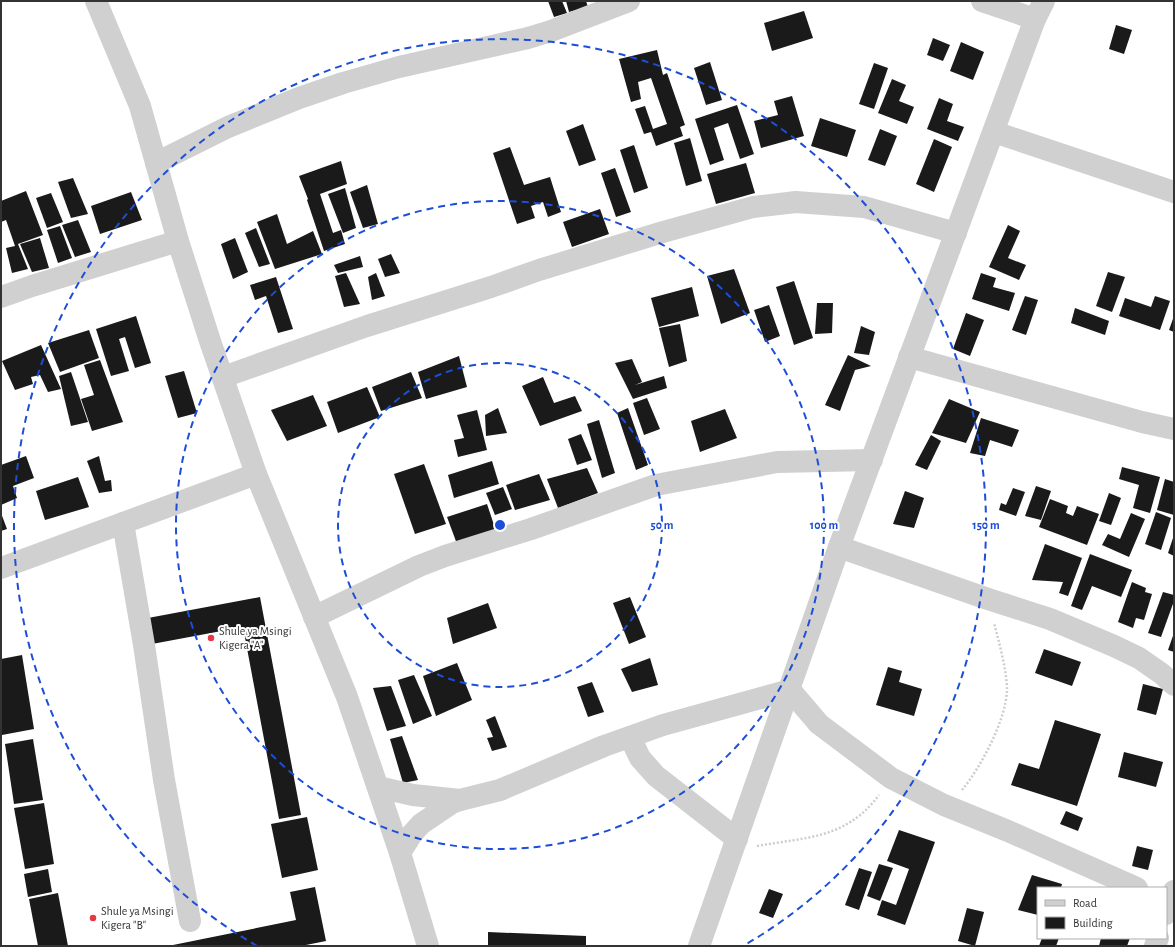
<svg xmlns="http://www.w3.org/2000/svg" width="1175" height="947" font-family="'Alegreya Sans',sans-serif">
<style>
.building{fill:#1a1a1a}
.lines{fill:none;stroke-linecap:round;stroke-linejoin:round}
.path{stroke:#cdcdcd;stroke-width:2.5;stroke-dasharray:2 2;stroke-linecap:butt}
.minor{stroke:#d0d0d0;stroke-width:22}
.ring{fill:none;stroke:#1d4ed8;stroke-width:2;stroke-dasharray:7 5}
.poi-dot{fill:#e63946;stroke:#fff;stroke-width:1.5}
.labels{text-anchor:middle;dominant-baseline:central;stroke-width:4;stroke-linejoin:round;paint-order:stroke}
.poi-label{font-size:12px;fill:#333;stroke:#fff;text-anchor:start}
.centre{fill:#1d4ed8;stroke:#fff;stroke-width:2}
.ring-label{font-size:12px;text-anchor:middle;font-weight:bold;fill:#1d4ed8;stroke:#fff;stroke-width:4;stroke-linejoin:round;paint-order:stroke}
</style>
<rect width="100%" height="100%" fill="#fff"/>
<g class="building">
<polygon points="548,1 562,1 567,13 554,17"/>
<polygon points="566,1 586,1 588,7 569,12"/>
<polygon points="804,11 813,38 772,51 764,23"/>
<polygon points="1116,25 1132,30 1124,54 1109,49"/>
<polygon points="933,38 950,45 943,61 927,55"/>
<polygon points="961,42 984,52 973,80 950,71"/>
<polygon points="657,50 663,75 667,73 685,125 680,127 683,136 656,146 651,132 644,134 635,109 645,106 653,129 667,124 651,78 638,82 641,99 631,102 619,59"/>
<polygon points="710,62 722,100 706,105 694,68"/>
<polygon points="874,63 888,68 874,109 859,104"/>
<polygon points="892,79 906,85 899,101 914,107 907,124 878,113"/>
<polygon points="792,96 804,136 761,148 754,121 778,115 774,101"/>
<polygon points="939,98 953,104 947,121 964,127 958,141 927,129"/>
<polygon points="737,105 754,154 740,159 728,123 714,128 724,160 710,165 695,119"/>
<polygon points="820,118 856,130 847,157 811,146"/>
<polygon points="583,124 596,160 579,166 566,131"/>
<polygon points="880,129 897,136 885,166 868,160"/>
<polygon points="690,138 702,181 686,186 674,143"/>
<polygon points="934,139 952,147 934,192 916,184"/>
<polygon points="634,145 648,188 634,193 620,150"/>
<polygon points="510,147 524,185 550,177 561,212 548,217 543,202 531,206 535,218 517,224 493,153"/>
<polygon points="341,161 347,184 320,194 333,233 341,230 345,244 324,251 307,200 308,199 299,176"/>
<polygon points="746,163 755,193 716,204 707,174"/>
<polygon points="615,168 631,212 616,217 601,173"/>
<polygon points="73,178 88,214 71,218 58,182"/>
<polygon points="367,185 378,224 363,228 350,192"/>
<polygon points="345,188 356,228 343,233 328,194"/>
<polygon points="26,191 43,235 18,244 28,269 12,273 6,248 15,246 6,220 1,222 1,201"/>
<polygon points="131,192 142,220 100,234 91,206"/>
<polygon points="51,193 63,222 47,228 36,198"/>
<polygon points="600,209 609,234 572,247 563,222"/>
<polygon points="277,214 287,244 313,231 322,254 275,269 257,222"/>
<polygon points="78,220 91,252 75,257 62,225"/>
<polygon points="1008,225 1020,231 1008,258 1026,265 1019,280 989,267"/>
<polygon points="60,226 72,258 58,263 47,230"/>
<polygon points="256,228 270,264 259,267 245,233"/>
<polygon points="40,238 49,268 32,272 20,244"/>
<polygon points="235,238 248,272 233,279 221,244"/>
<polygon points="391,254 400,273 385,277 378,259"/>
<polygon points="360,256 363,267 338,273 334,265"/>
<polygon points="734,269 750,313 721,324 707,276"/>
<polygon points="1108,272 1125,277 1112,312 1096,306"/>
<polygon points="346,273 360,304 344,307 335,276"/>
<polygon points="376,273 385,296 372,300 368,277"/>
<polygon points="981,273 996,278 993,287 1015,293 1009,311 972,299"/>
<polygon points="276,277 293,329 278,333 266,296 255,300 250,285"/>
<polygon points="794,281 813,338 794,345 776,287"/>
<polygon points="692,287 699,316 659,327 651,298"/>
<polygon points="1025,296 1038,300 1026,335 1012,330"/>
<polygon points="1155,296 1170,301 1160,330 1119,316 1125,298 1151,307"/>
<polygon points="817,303 833,303 832,333 815,334"/>
<polygon points="769,305 780,336 765,342 754,310"/>
<polygon points="1075,308 1109,321 1105,335 1071,323"/>
<polygon points="966,313 984,320 970,356 953,349"/>
<polygon points="136,316 151,363 135,368 125,337 119,339 129,371 111,376 96,329"/>
<polygon points="1174,316 1174,332 1169,330"/>
<polygon points="680,324 687,361 669,367 659,328"/>
<polygon points="861,326 875,332 869,355 854,353"/>
<polygon points="89,330 99,358 60,372 48,343"/>
<polygon points="41,345 61,389 48,392 40,375 31,377 33,384 15,390 2,361"/>
<polygon points="848,355 871,366 855,370 840,411 825,405"/>
<polygon points="459,356 467,387 426,399 418,372"/>
<polygon points="632,359 642,382 635,385 664,376 667,388 633,399 615,363"/>
<polygon points="100,360 123,422 92,431 81,399 94,395 84,365"/>
<polygon points="184,371 197,413 178,418 165,376"/>
<polygon points="71,372 88,422 71,426 59,376"/>
<polygon points="411,372 422,398 381,411 372,387"/>
<polygon points="543,377 554,403 575,396 582,411 540,426 522,386"/>
<polygon points="367,387 380,417 338,433 327,402"/>
<polygon points="313,395 327,426 287,441 271,410"/>
<polygon points="647,398 660,429 644,435 633,403"/>
<polygon points="949,399 980,412 966,443 932,433"/>
<polygon points="498,408 507,433 486,436 485,415"/>
<polygon points="628,408 648,465 636,470 617,413"/>
<polygon points="725,409 737,438 700,452 691,421"/>
<polygon points="477,410 487,450 458,457 454,440 464,438 457,415"/>
<polygon points="981,418 1019,430 1012,447 990,440 985,456 970,453"/>
<polygon points="599,420 615,473 602,478 587,424"/>
<polygon points="581,434 592,460 577,465 568,439"/>
<polygon points="931,435 941,441 927,470 915,465"/>
<polygon points="26,456 34,478 13,486 17,498 1,505 1,465"/>
<polygon points="99,456 105,481 111,480 112,491 99,493 87,461"/>
<polygon points="492,461 499,484 454,498 448,475"/>
<polygon points="424,464 446,524 415,534 394,474"/>
<polygon points="1122,467 1160,477 1150,513 1133,508 1139,485 1119,479"/>
<polygon points="587,468 598,493 558,508 547,479"/>
<polygon points="539,474 550,500 515,510 506,485"/>
<polygon points="78,477 89,507 45,520 36,491"/>
<polygon points="1165,479 1174,482 1174,515 1157,510"/>
<polygon points="1036,486 1051,491 1041,520 1025,516"/>
<polygon points="503,487 512,509 495,515 486,493"/>
<polygon points="1013,488 1025,492 1016,516 999,510 1001,503 1006,505"/>
<polygon points="905,491 924,498 914,528 893,524"/>
<polygon points="1109,493 1121,498 1111,525 1099,521"/>
<polygon points="1050,499 1068,506 1066,513 1073,516 1077,506 1099,514 1087,545 1039,527"/>
<polygon points="487,504 496,531 457,544 447,517"/>
<polygon points="1156,512 1171,518 1161,550 1145,544"/>
<polygon points="1,513 7,529 1,531"/>
<polygon points="1131,513 1145,519 1129,557 1102,545 1108,534 1120,539"/>
<polygon points="1174,535 1174,556 1168,553"/>
<polygon points="1045,544 1082,558 1068,596 1059,593 1063,582 1032,580"/>
<polygon points="1090,554 1132,570 1121,597 1092,586 1082,610 1071,606"/>
<polygon points="1132,582 1146,588 1145,592 1152,594 1144,620 1136,618 1133,628 1118,622"/>
<polygon points="1163,592 1174,595 1174,601 1161,637 1148,633"/>
<polygon points="260,597 301,815 279,819 243,627 152,644 148,618"/>
<polygon points="630,597 646,637 629,644 613,603"/>
<polygon points="488,603 497,628 453,644 447,618"/>
<polygon points="1174,633 1174,652 1168,650"/>
<polygon points="1044,649 1081,662 1072,686 1035,673"/>
<polygon points="22,655 34,729 2,735 1,729 1,659"/>
<polygon points="650,658 658,685 632,692 621,669"/>
<polygon points="457,663 472,700 436,716 423,676"/>
<polygon points="888,667 902,671 899,682 922,689 914,716 876,705"/>
<polygon points="414,675 432,716 413,724 398,680"/>
<polygon points="592,682 604,712 588,717 577,687"/>
<polygon points="1143,684 1163,689 1156,715 1137,710"/>
<polygon points="391,686 406,726 387,731 373,688"/>
<polygon points="495,716 507,747 492,751 487,738 493,737 486,720"/>
<polygon points="1055,720 1101,734 1077,806 1011,785 1019,763 1039,769"/>
<polygon points="402,736 418,780 403,783 390,739"/>
<polygon points="33,739 43,800 14,804 5,744"/>
<polygon points="1124,752 1163,762 1156,787 1118,777"/>
<polygon points="44,803 54,864 25,869 14,808"/>
<polygon points="1066,811 1083,818 1078,831 1060,824"/>
<polygon points="307,817 318,870 282,878 271,824"/>
<polygon points="899,830 935,842 905,925 877,915 882,900 896,905 909,869 887,861"/>
<polygon points="1137,846 1153,850 1148,870 1132,866"/>
<polygon points="879,864 893,868 880,901 867,896"/>
<polygon points="859,868 872,872 859,910 845,905"/>
<polygon points="48,869 52,892 28,897 24,874"/>
<polygon points="1032,875 1062,884 1061,888 1038,888 1038,915 1018,910"/>
<polygon points="315,887 326,941 301,946 168,946 296,920 290,892"/>
<polygon points="769,889 783,894 773,918 759,913"/>
<polygon points="58,893 68,946 38,946 29,899"/>
<polygon points="967,908 984,912 975,946 958,941"/>
<polygon points="488,932 586,936 586,946 488,946"/>
<polygon points="1042,938 1059,938 1056,946 1039,946"/>
<polygon points="1101,938 1130,938 1127,946 1099,946"/>
</g>
<g class="lines">
<g class="path">
<path d="M962 790C981 767 1006 720 1007 690 1007 671 999 642 994 623"/>
<path d="M757 846C807 837 846 839 879 795"/>
</g>
<g class="minor">
<polyline points="96,1 140,106 178,241 210,341 256,474 347,697 400,853 428,946"/>
<polyline points="982,1 1035,19"/>
<polyline points="994,132 1174,192"/>
<polyline points="156,163 228,127 299,98 343,83 399,67 528,38 551,31 629,1"/>
<polyline points="1,297 32,286 178,241"/>
<polyline points="909,357 1142,422 1174,429"/>
<polyline points="223,377 367,326 491,287 539,270 663,232 753,207 796,202 864,207 956,233"/>
<polyline points="123,523 144,645 164,780 190,921"/>
<polyline points="839,547 988,599 1050,619 1114,646 1139,658 1162,674 1174,685"/>
<polyline points="1,568 256,474"/>
<polyline points="314,617 419,566 445,556 531,529 656,485 777,462 872,460"/>
<polyline points="630,737 640,758 656,776 737,839"/>
<polyline points="378,787 413,795 460,800"/>
<polyline points="400,853 412,834 421,824 452,803 460,800 500,790 604,746 663,725 790,690 819,724 891,778 944,805 1008,831 1137,888"/>
<polyline points="1166,914 1174,891"/>
<polyline points="699,946 839,547 1035,19 1044,1"/>
<polyline points="1155,946 1158,938"/>
</g>
</g>
<g class="ring">
<circle cx="500" cy="525" r="162"/>
<circle cx="500" cy="525" r="324"/>
<path d="M257 946A486 486 0 1 1 743 946"/>
</g>
<g class="poi-dot">
<circle cx="211" cy="638" r="4"/>
<circle cx="93" cy="918" r="4"/>
</g>
<g class="labels">
<g class="poi-label">
<text x="219" y="631">Shule ya Msingi<tspan x="219" dy="14">Kigera "A"</tspan></text>
<text x="101" y="911">Shule ya Msingi<tspan x="101" dy="14">Kigera "B"</tspan></text>
</g>
</g>
<circle cx="500" cy="525" r="6" class="centre"/>
<g class="ring-label">
<text x="662" y="529">50 m</text>
<text x="824" y="529">100 m</text>
<text x="986" y="529">150 m</text>
</g>
<rect width="1175" height="947" fill="none" stroke="#333333" stroke-width="4"/>
<rect x="1037" y="887" width="130" height="52" fill="#ffffff" stroke="#adadad"/>
<rect x="1045" y="900" width="20" height="6" fill="#d0d0d0" stroke="#adadad"/>
<text x="1073" y="907" font-size="12" fill="#333333">Road</text>
<rect x="1045" y="917" width="20" height="12" fill="#1a1a1a" stroke="#adadad"/>
<text x="1073" y="927" font-size="12" fill="#333333">Building</text>
</svg>
